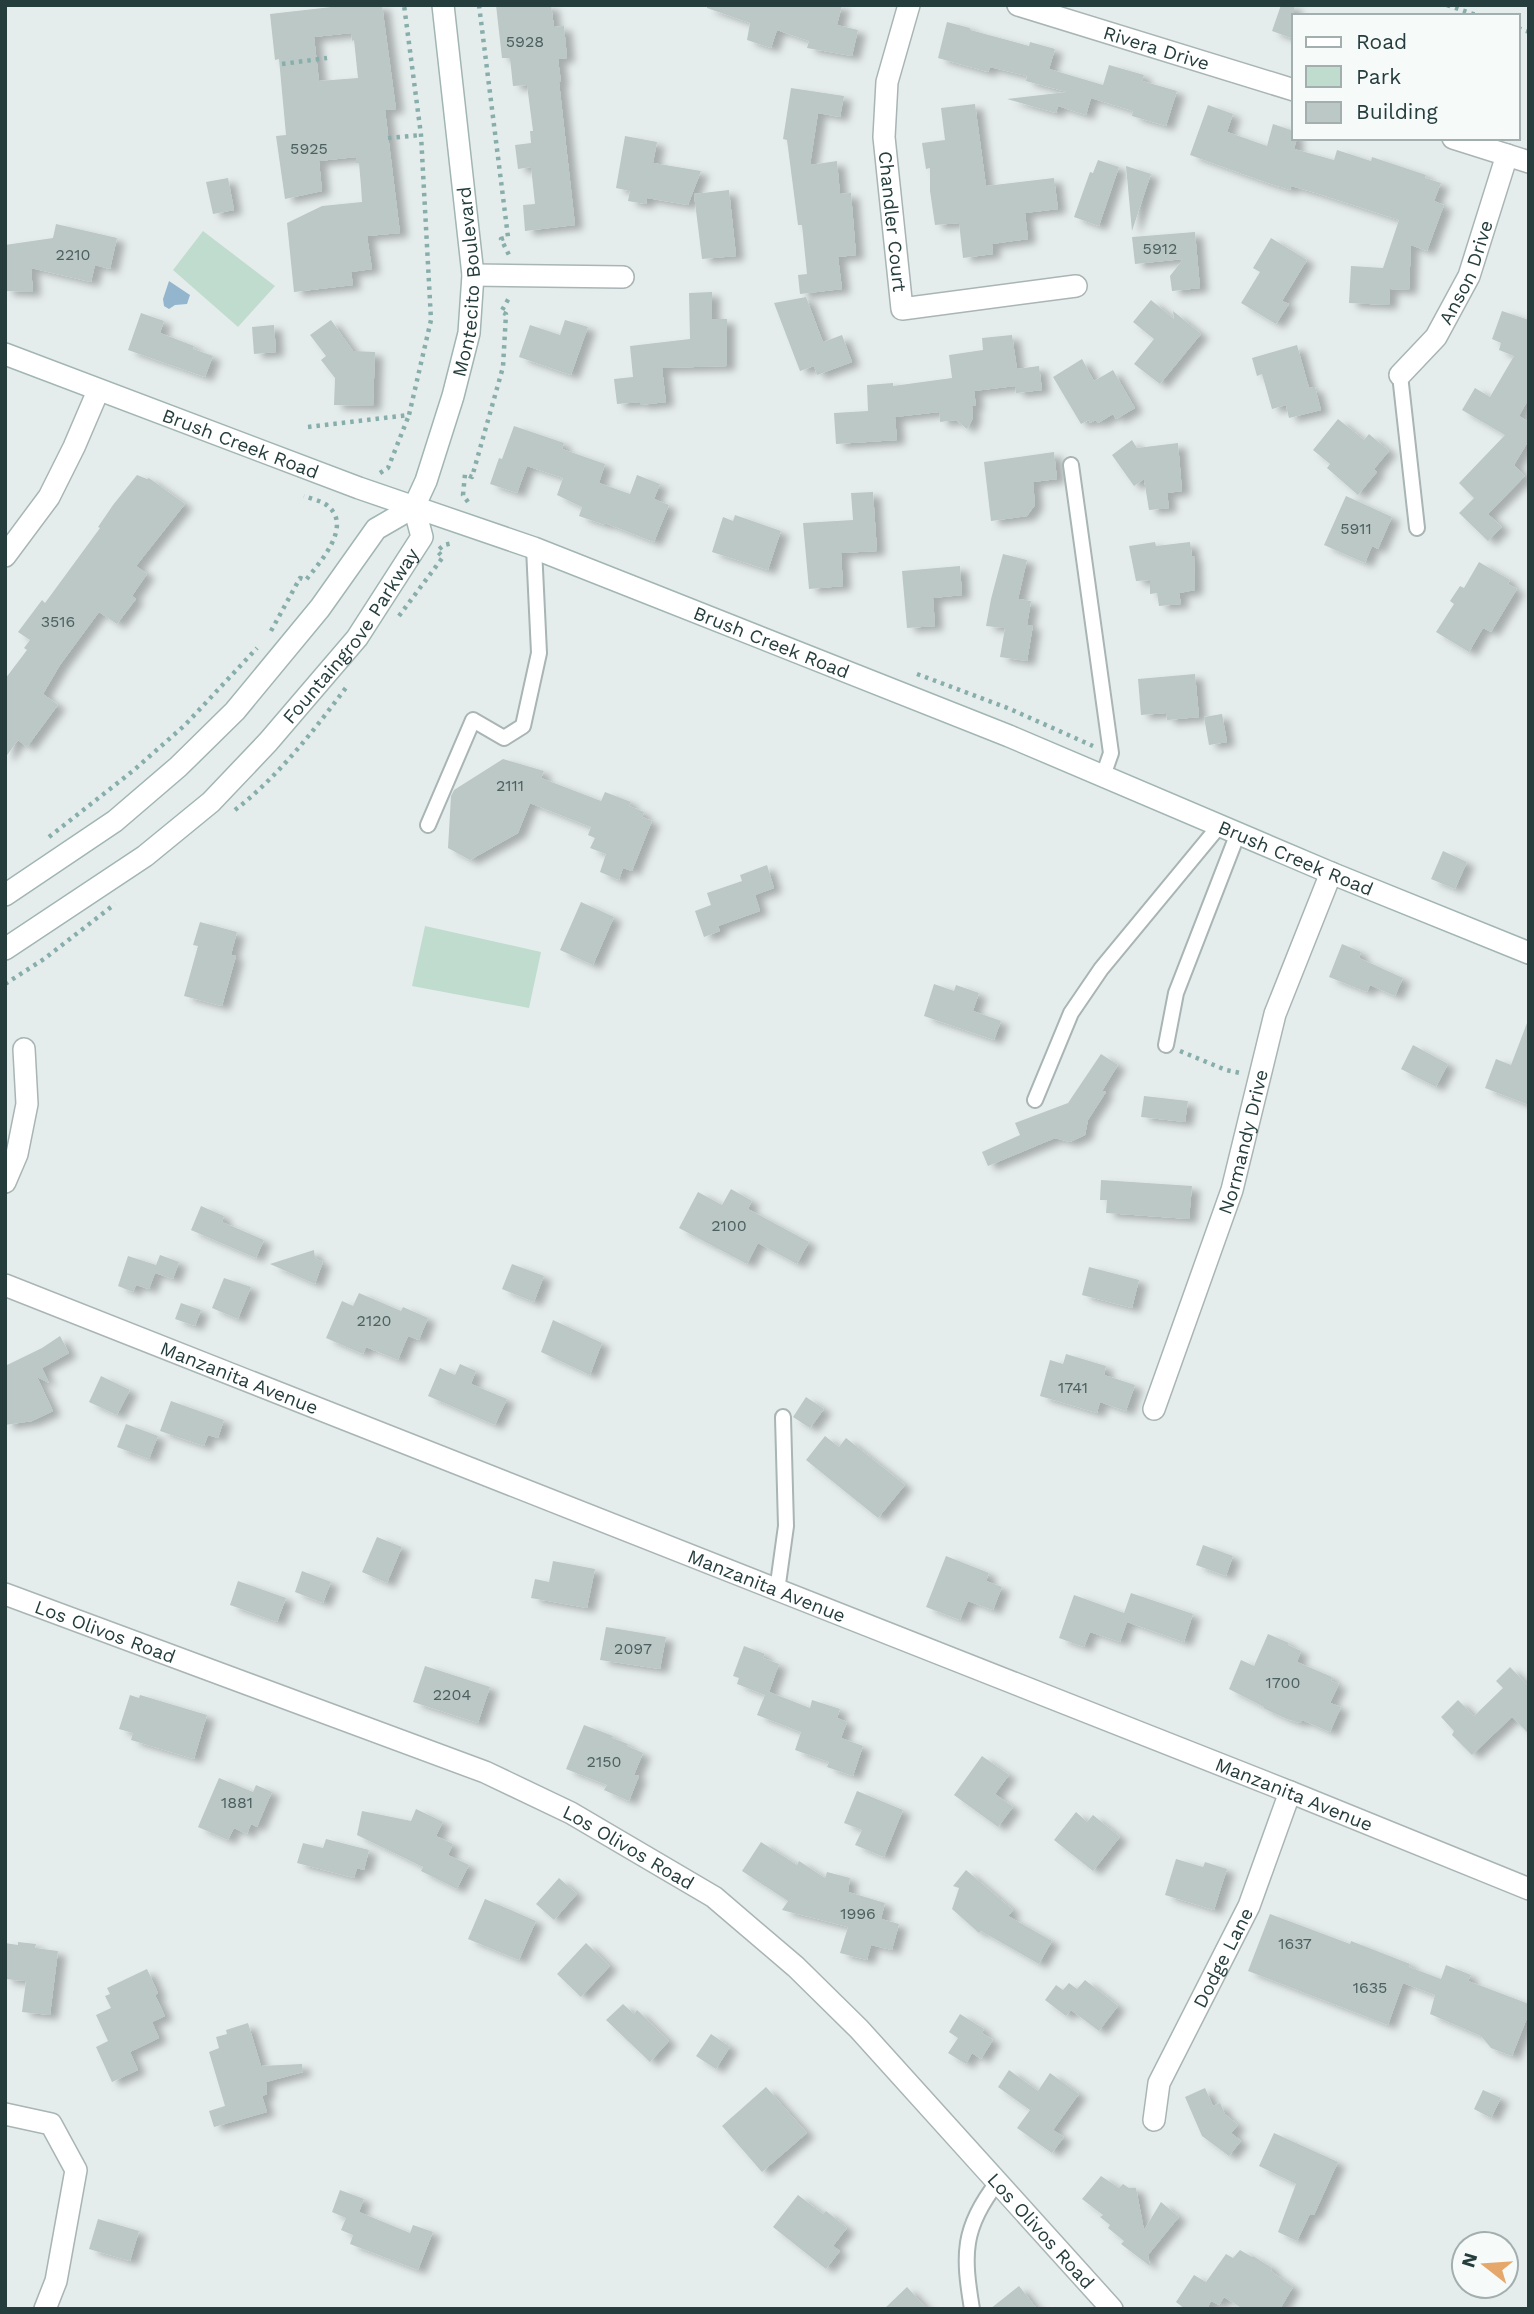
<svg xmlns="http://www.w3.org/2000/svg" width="1534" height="2314" font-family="'Work Sans',sans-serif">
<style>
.green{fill:#c0dccf}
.water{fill:#93b5cd}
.building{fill:#bbc8c5;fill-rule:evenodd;filter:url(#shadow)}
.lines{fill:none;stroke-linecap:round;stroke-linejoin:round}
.lane-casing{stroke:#a8b5b4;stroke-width:18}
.street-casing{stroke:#a8b5b4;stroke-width:24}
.secondary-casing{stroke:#a1b5b3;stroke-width:24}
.path{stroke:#88aeac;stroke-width:4.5;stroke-dasharray:3.5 5;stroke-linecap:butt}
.lane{stroke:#fff;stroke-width:14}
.street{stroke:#fff;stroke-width:21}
.secondary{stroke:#fff;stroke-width:21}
.labels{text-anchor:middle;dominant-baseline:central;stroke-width:5;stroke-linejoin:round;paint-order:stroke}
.number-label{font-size:16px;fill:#4b605f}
.street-label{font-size:19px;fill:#263d3d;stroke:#f6faf9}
</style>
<defs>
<filter id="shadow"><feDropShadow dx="8" dy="4.5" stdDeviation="3.5" flood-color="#0004"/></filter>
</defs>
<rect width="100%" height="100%" fill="#e5edec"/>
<g class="green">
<polygon points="203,231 275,286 238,327 173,270"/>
<polygon points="425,926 541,952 529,1008 412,986"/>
</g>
<polygon class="water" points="169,281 190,295 187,304 175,305 169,309 164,306 163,299"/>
<g class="building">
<path d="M349 5H382L396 109 385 110 400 233 367 236 372 269 351 272 353 285 294 292 287 223 322 206 362 202 361 186 359 163H356V157L319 161 322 191 285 199 276 136 286 135 279 59 275 60 270 14ZM351 33 352 41 354 40 358 78 319 81 314 37Z"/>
<polygon points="496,5 551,5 554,27 564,26 567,58 558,59 561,82 559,82 575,225 525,231 523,205 535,204 531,167 518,169 515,145 531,143 530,131 533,131 527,85 513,86 510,58 502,58"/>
<polygon points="707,5 842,5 837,25 858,30 852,56 807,48 809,41 777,30 771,48 747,40 750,23 707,8"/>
<polygon points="1281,5 1294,5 1294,39 1272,31"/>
<polygon points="947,22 970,28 970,30 1029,46 1030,42 1055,49 1049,69 1103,85 1109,65 1144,75 1142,81 1177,91 1166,126 1132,116 1133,111 1091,98 1086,115 1058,106 1056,113 1007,99 1067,92 1026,81 1027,76 990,67 988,72 938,58"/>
<polygon points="791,88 844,96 840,117 818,113 810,165 837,161 840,194 851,193 856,255 838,257 842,289 800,294 798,275 807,274 802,225 798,225 787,140 783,139"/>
<polygon points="975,104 986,186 1054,178 1058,209 1025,213 1028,239 992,244 993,254 963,258 959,223 935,225 930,191 930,168 926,169 922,143 945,140 941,108"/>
<polygon points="1208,105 1233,114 1227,132 1267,146 1273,124 1294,131 1294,138 1297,138 1294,149 1334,160 1337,150 1371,161 1372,157 1426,175 1425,178 1441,183 1434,201 1444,205 1427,251 1411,245 1409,290 1390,289 1389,305 1349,303 1351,266 1383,268 1399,220 1316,193 1291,186 1290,190 1265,182 1190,155"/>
<polygon points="625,136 657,142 653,163 701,171 688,205 647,198 646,204 628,201 630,191 616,188"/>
<polygon points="1098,160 1119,167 1099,226 1074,217 1090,172 1093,173"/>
<polygon points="1126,166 1151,174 1132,231"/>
<polygon points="228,178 234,210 213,214 206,182"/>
<polygon points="729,190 736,256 702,259 694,194"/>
<polygon points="56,224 117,238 110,269 95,265 91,282 31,268 33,292 5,291 5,245 53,238"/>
<polygon points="1195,232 1200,288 1172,291 1170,276 1183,259 1135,264 1132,237"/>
<polygon points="1271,238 1307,260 1282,301 1289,304 1276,324 1241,303 1260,272 1253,268"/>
<polygon points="712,292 712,319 727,319 727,366 662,368 666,402 640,405 640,402 617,404 614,379 633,377 630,346 690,339 689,293"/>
<polygon points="806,297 823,342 842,335 852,362 817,375 814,366 800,371 774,303"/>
<polygon points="1151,300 1174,319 1173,311 1201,334 1160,384 1134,364 1154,339 1133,322"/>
<polygon points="1502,311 1529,320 1529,398 1519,416 1529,422 1529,440 1514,465 1525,476 1488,514 1502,527 1488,541 1459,513 1474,498 1459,483 1505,435 1462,410 1475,388 1490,397 1514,356 1499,350 1501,343 1492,339"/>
<polygon points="141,313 164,321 160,333 194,346 193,349 213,356 205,377 128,350"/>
<polygon points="331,320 353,351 375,352 373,406 334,405 335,378 321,360 326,356 310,335"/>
<polygon points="565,320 588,327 571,375 519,357 530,325 560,335"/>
<polygon points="274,325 276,352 254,354 252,327"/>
<polygon points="1012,335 1017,369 1039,366 1042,390 1016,393 1015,386 974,391 976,406 972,406 973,418 967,429 956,420 940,422 939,412 895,417 897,440 836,444 834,413 868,411 867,385 893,383 893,386 952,378 949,355 983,350 982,338"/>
<polygon points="1297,345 1309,388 1315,387 1321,410 1289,418 1286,405 1272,409 1262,374 1257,376 1252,358"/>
<polygon points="1082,359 1094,381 1113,370 1135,408 1116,419 1113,414 1098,423 1096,420 1090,423 1089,420 1081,424 1053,377"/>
<polygon points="1338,419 1364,440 1369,434 1389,451 1374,469 1377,472 1358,495 1327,468 1330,464 1313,450"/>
<polygon points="514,426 564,443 562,449 605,464 599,483 630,494 637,475 660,484 654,499 669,505 654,542 605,523 605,525 579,516 582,507 557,495 563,478 527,466 517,493 490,484 499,458 502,459"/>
<polygon points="1132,440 1137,448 1178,443 1182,491 1167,493 1169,508 1149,510 1144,479 1134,486 1112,455"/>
<polygon points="1054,452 1057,479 1033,482 1035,505 1027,516 991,521 984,462"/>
<polygon points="137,475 147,479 149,478 185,504 136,566 147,574 132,596 136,599 117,624 99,612 60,665 43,694 58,705 27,747 18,740 5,758 5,679 27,650 24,648 30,640 18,632 42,600 45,603 100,528 98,527 113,505"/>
<polygon points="873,492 877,551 841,553 843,586 809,589 803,523 853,520 851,493"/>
<polygon points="1346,496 1392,517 1378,549 1372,546 1365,563 1324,545"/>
<polygon points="735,515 781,531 768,570 712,552 723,517 733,521"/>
<polygon points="1155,542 1156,546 1190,542 1192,557 1194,556 1195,590 1179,593 1181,604 1159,606 1157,593 1150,594 1150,580 1136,581 1129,546"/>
<polygon points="1003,554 1027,560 1018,599 1031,601 1027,625 1033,625 1027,661 1000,657 1005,628 986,626 991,599"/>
<polygon points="1479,562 1510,580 1508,584 1517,589 1491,632 1483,628 1469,652 1436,632 1454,604 1450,601 1460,586 1464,588"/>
<polygon points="960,566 962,595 933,598 935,626 907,628 902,571"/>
<polygon points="1195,674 1199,717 1167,720 1166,713 1141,715 1138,679"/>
<polygon points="1222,714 1227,742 1209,745 1204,717"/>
<polygon points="503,759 544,771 541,778 601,801 605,792 631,802 629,806 644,812 642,817 652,821 632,871 623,868 619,880 600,872 606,854 590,848 595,838 588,835 591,827 530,803 518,833 470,860 448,848 451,796 454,790"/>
<polygon points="1443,851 1467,862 1455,889 1431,879"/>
<polygon points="767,865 774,888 755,895 760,911 718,926 720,931 704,937 695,911 711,905 707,893 742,881 740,875"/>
<polygon points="581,902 614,917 593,965 560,950"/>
<polygon points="200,922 237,932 231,955 236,956 222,1006 184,996 198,946 193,945"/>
<polygon points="1342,944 1361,952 1359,958 1403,978 1395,996 1370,985 1367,992 1329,977"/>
<polygon points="934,984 954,991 956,985 979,993 973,1011 1001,1021 994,1040 924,1016"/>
<polygon points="1527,1023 1529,1023 1529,1105 1485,1088 1496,1059 1511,1065"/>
<polygon points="1413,1045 1448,1064 1436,1087 1401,1069"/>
<polygon points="1101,1054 1118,1065 1102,1091 1106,1092 1088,1120 1085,1135 1070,1142 1055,1138 988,1166 982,1152 1020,1135 1015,1123 1068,1103"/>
<polygon points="1144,1096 1188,1101 1185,1122 1141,1117"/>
<polygon points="1101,1180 1192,1186 1189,1219 1106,1213 1107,1200 1100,1200"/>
<polygon points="731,1189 752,1201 748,1209 809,1242 797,1264 758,1243 747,1264 679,1228 698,1192 722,1205"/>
<polygon points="201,1206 224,1216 222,1222 264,1240 256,1258 191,1230"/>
<polygon points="314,1250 315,1258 323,1262 315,1284 270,1264"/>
<polygon points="160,1255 179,1262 173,1279 155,1273 149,1289 136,1285 133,1292 118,1286 128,1256 156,1265"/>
<polygon points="512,1264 544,1276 534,1302 502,1289"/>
<polygon points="1089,1267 1139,1280 1132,1308 1082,1295"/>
<polygon points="224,1278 251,1287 238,1319 212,1308"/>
<polygon points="359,1293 401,1311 403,1307 428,1318 419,1340 408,1336 398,1360 366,1347 363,1354 326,1338 342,1301 353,1306"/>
<polygon points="181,1303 201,1310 195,1326 175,1319"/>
<polygon points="553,1320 602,1343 590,1375 541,1352"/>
<polygon points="60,1336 69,1353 42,1368 49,1383 37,1377 53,1411 32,1421 5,1425 5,1366 42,1348"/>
<polygon points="1066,1354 1106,1366 1104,1375 1135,1385 1126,1411 1100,1402 1097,1413 1040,1396 1050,1360 1063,1364"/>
<polygon points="460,1364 476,1371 471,1384 507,1399 495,1425 428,1396 440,1368 455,1375"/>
<polygon points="101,1376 130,1390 117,1415 89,1402"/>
<polygon points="806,1397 824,1409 810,1428 793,1417"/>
<polygon points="171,1401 224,1420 218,1438 208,1435 204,1446 160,1431"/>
<polygon points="126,1424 158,1436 149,1459 117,1447"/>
<polygon points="825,1436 839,1447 846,1438 905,1485 878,1518 806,1460"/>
<polygon points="377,1537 402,1547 387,1583 362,1572"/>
<polygon points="1203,1545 1233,1556 1226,1576 1196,1565"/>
<polygon points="946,1556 989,1573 986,1581 1002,1587 993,1610 968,1601 960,1620 926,1607"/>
<polygon points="553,1561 595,1569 587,1608 531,1598 535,1579 549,1582"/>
<polygon points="302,1571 331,1582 323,1603 295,1592"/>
<polygon points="238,1581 286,1598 277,1622 230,1605"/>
<polygon points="1131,1593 1193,1614 1184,1642 1127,1622 1120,1642 1090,1632 1084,1647 1059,1638 1074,1595 1124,1613"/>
<polygon points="606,1627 666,1637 660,1669 600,1660"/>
<polygon points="1268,1634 1289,1643 1288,1645 1301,1651 1297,1662 1332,1677 1331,1681 1339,1684 1330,1703 1341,1707 1330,1732 1302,1720 1300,1723 1287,1719 1263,1708 1264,1707 1229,1689 1241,1660 1254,1666"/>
<polygon points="744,1646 765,1654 763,1658 779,1664 769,1692 810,1708 812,1700 840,1709 837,1718 847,1722 841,1738 863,1746 853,1776 827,1767 829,1762 795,1750 801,1732 757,1715 765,1695 737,1684 739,1678 733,1676"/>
<polygon points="425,1666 490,1687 478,1723 413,1702"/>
<polygon points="1510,1667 1529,1687 1529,1734 1512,1717 1472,1755 1452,1735 1454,1731 1441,1717 1458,1700 1474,1716 1503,1688 1496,1681"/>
<polygon points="130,1695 139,1698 140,1695 207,1715 194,1759 131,1740 133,1733 119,1729"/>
<polygon points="584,1725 613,1736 612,1738 628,1744 627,1746 643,1753 634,1775 639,1776 629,1801 604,1790 607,1785 566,1769"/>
<polygon points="982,1756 1009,1775 995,1794 1013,1807 998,1827 954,1795"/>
<polygon points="219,1778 253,1792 256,1785 272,1792 257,1827 251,1824 247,1834 234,1828 228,1840 198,1827"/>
<polygon points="857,1791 903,1810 884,1857 855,1845 862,1830 844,1823"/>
<polygon points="416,1809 443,1822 436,1836 453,1844 448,1855 469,1865 457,1889 421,1871 423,1867 357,1835 362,1811 411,1821"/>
<polygon points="1076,1812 1087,1822 1093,1815 1120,1837 1093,1871 1054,1840"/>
<polygon points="326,1839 369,1850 364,1870 357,1868 354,1878 297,1863 303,1843 323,1848"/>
<polygon points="761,1842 797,1865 799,1861 825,1878 827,1872 850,1878 848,1892 885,1903 881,1919 899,1924 892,1950 871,1945 867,1960 840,1953 848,1927 782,1910 788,1901 742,1871"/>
<polygon points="1176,1859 1203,1867 1205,1862 1227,1869 1214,1910 1165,1895"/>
<polygon points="966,1870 1013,1910 1008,1916 1052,1941 1039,1964 981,1931 979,1933 952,1909 959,1888 953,1886"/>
<polygon points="559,1878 577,1894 554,1920 536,1904"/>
<polygon points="485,1899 536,1921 519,1960 468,1939"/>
<polygon points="1270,1914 1350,1944 1351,1941 1369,1948 1410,1964 1409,1967 1441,1979 1446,1965 1471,1975 1468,1981 1529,2004 1529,2013 1512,2056 1491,2048 1481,2036 1430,2014 1435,1995 1403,1983 1388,2025 1248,1971"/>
<polygon points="18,1942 36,1944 35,1948 58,1951 50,2015 22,2012 26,1981 5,1979 5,1943 18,1945"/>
<polygon points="586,1943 610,1966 581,1997 557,1974"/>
<polygon points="147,1969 158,1993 155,1995 165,2016 152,2022 159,2038 130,2052 138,2070 112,2082 96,2047 108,2041 96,2015 111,2008 105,1996 110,1994 107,1988"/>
<polygon points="1085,1980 1118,2006 1099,2031 1071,2010 1066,2016 1045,2000 1056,1985 1063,1990 1069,1983 1077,1989"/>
<polygon points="623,2004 634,2014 637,2010 669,2041 650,2062 606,2020"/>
<polygon points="960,2014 984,2029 982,2033 993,2040 981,2059 972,2053 966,2064 948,2053 958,2038 949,2032"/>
<polygon points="248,2023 261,2066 302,2064 303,2072 266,2082 267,2094 262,2096 267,2112 214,2127 209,2111 225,2106 209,2052 219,2048 216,2037 227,2034 226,2030"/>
<polygon points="711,2034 730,2047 716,2069 696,2056"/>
<polygon points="1009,2070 1038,2091 1050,2073 1079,2094 1053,2130 1064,2137 1052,2153 1017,2128 1030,2110 998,2087"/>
<polygon points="766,2087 807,2133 762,2172 722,2126"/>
<polygon points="1205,2088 1213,2106 1220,2103 1225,2114 1238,2125 1231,2133 1241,2141 1229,2156 1202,2136 1185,2097"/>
<polygon points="1483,2090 1501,2098 1491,2118 1474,2109"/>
<polygon points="1274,2133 1338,2162 1314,2215 1310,2214 1297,2241 1278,2232 1296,2184 1259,2166"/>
<polygon points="1101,2176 1119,2188 1123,2184 1129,2188 1136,2188 1144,2230 1161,2202 1179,2217 1148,2255 1150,2266 1121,2244 1124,2241 1108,2228 1110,2225 1100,2217 1103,2215 1082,2199"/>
<polygon points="340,2190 364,2199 359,2212 410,2233 413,2225 433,2232 418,2270 350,2244 353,2235 341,2230 346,2218 332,2212"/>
<polygon points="798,2195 823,2214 826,2211 847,2228 833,2246 840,2251 826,2269 773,2227"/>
<polygon points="98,2219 139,2231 130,2261 89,2249"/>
<polygon points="1240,2250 1252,2257 1253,2256 1272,2268 1271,2271 1293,2287 1280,2309 1243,2309 1224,2297 1219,2305 1211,2301 1207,2309 1185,2309 1176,2302 1194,2275 1206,2282 1226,2254 1233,2258"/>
<polygon points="1019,2286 1037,2309 990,2309"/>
<polygon points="907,2287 927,2309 884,2309"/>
</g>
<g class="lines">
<g class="lane-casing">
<g id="lane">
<polyline points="1400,375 1417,528"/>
<polyline points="1071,465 1111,753 1103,776"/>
<polyline points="428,825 473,720 504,738 523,726 539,653 534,548"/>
<polyline points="1166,1045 1176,993 1238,833"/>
<polyline points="1035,1100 1071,1013 1101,969 1220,825"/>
<polyline points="777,1591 786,1526 783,1417"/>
<path d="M972 2309C963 2255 962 2228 997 2183"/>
</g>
</g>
<g class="street-casing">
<g id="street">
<path id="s1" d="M909 5 887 82 884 137 902 309 1076 286"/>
<path id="s2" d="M1018 5 1294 90"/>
<polyline points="1453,138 1529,162"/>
<polyline points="473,275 623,277"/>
<path id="s3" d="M1400 375 1436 337 1469 276 1507 155"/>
<polyline points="5,556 49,497 74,447 98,391"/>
<polyline points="5,1182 17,1154 27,1104 24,1049"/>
<path id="s4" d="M5 1285 1290 1792 1529 1889"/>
<path id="s5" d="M1154 1409 1232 1190 1275 1014 1331 873"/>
<path id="s6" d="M5 1594 485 1772 571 1813 714 1897 796 1967 859 2029 1112 2309"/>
<polyline points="5,2114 51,2124 76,2170 56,2281 45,2309"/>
<path id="s7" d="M1154 2120 1159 2083 1249 1906 1290 1792"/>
</g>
</g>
<g class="secondary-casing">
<g id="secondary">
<path id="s8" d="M5 354 359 488 534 548 653 595 1009 736 1331 873 1529 953"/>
<path id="s9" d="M414 507 426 481 453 396 469 333 473 275 443 5"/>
<polyline points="5,895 115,821 178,767 235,711 320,608 376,529 414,507"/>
<path id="s10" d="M5 949 145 856 211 802 268 742 357 638 422 537 414 507"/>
</g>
</g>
<g class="path">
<polyline points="479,5 508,237 501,239 509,255"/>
<polyline points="1447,5 1479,16"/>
<polyline points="1518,28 1529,32"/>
<polyline points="282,64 327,58"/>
<polyline points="388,138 421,135"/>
<polyline points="308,427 409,415 431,320 421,135 404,5"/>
<polyline points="380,473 388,468 409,415"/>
<polyline points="468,502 463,495 465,474 472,477 503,367 506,314 501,312 509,298"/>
<polyline points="399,616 443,557 437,551 444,545 453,543"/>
<path d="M271 631 300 578 306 580C319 563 352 528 329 507 323 501 312 499 304 496"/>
<polyline points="917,674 1010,709 1093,746"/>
<path d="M235 810C279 776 315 729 348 685"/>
<polyline points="49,837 134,770 185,725 257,648"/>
<polyline points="5,984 44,959 115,904"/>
<polyline points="1180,1051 1226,1070 1240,1073"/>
</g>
<use href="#lane" class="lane"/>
<use href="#street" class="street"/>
<use href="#secondary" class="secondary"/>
</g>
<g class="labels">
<g class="number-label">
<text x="525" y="41">5928</text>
<text x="309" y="148">5925</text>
<text x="1160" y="248">5912</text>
<text x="73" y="254">2210</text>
<text x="1356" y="528">5911</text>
<text x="58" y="621">3516</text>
<text x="510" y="785">2111</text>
<text x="729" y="1225">2100</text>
<text x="374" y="1320">2120</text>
<text x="1073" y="1387">1741</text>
<text x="633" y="1648">2097</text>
<text x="1283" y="1682">1700</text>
<text x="452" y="1694">2204</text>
<text x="604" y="1761">2150</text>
<text x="237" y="1802">1881</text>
<text x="858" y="1913">1996</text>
<text x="1295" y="1943">1637</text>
<text x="1370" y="1987">1635</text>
</g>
<g class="street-label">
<text stroke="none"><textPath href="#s2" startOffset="145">Rivera Drive</textPath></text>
<text stroke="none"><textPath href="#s1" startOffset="220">Chandler Court</textPath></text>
<text stroke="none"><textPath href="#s3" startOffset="124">Anson Drive</textPath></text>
<text stroke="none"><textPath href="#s9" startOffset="234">Montecito Boulevard</textPath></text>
<text stroke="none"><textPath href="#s8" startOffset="252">Brush Creek Road</textPath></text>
<text stroke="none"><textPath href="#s10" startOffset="471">Fountaingrove Parkway</textPath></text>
<text stroke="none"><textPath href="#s8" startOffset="819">Brush Creek Road</textPath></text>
<text stroke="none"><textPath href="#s8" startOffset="1386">Brush Creek Road</textPath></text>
<text stroke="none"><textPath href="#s5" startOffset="282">Normandy Drive</textPath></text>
<text stroke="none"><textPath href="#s4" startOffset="252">Manzanita Avenue</textPath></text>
<text stroke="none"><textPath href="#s4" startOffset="819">Manzanita Avenue</textPath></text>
<text stroke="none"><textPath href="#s6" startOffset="107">Los Olivos Road</textPath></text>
<text stroke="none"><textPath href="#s4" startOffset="1386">Manzanita Avenue</textPath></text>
<text stroke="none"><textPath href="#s6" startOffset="674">Los Olivos Road</textPath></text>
<text stroke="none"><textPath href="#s7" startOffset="178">Dodge Lane</textPath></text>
<text stroke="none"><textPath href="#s6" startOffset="1241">Los Olivos Road</textPath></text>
</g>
</g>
<rect width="1534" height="2314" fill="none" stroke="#263d3d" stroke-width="14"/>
<rect x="1292" y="14" width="228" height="126" fill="#f6faf9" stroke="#a3aeae" stroke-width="2"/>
<rect x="1306" y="37" width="35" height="10" fill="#ffffff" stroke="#a3aeae" stroke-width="2"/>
<text x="1356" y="49" font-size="21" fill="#263d3d">Road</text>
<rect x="1306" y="66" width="35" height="21" fill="#c0dccf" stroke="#a3aeae" stroke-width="2"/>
<text x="1356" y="84" font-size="21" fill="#263d3d">Park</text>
<rect x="1306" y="102" width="35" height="21" fill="#bbc8c5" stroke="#a3aeae" stroke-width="2"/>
<text x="1356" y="119" font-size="21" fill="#263d3d">Building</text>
<g transform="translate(1485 2265) rotate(287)"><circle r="33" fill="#f6faf9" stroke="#a3aeae" stroke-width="2"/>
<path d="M0-5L12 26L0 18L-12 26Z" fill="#e6a86a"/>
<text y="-10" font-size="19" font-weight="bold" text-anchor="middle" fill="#263d3d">N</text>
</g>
</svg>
